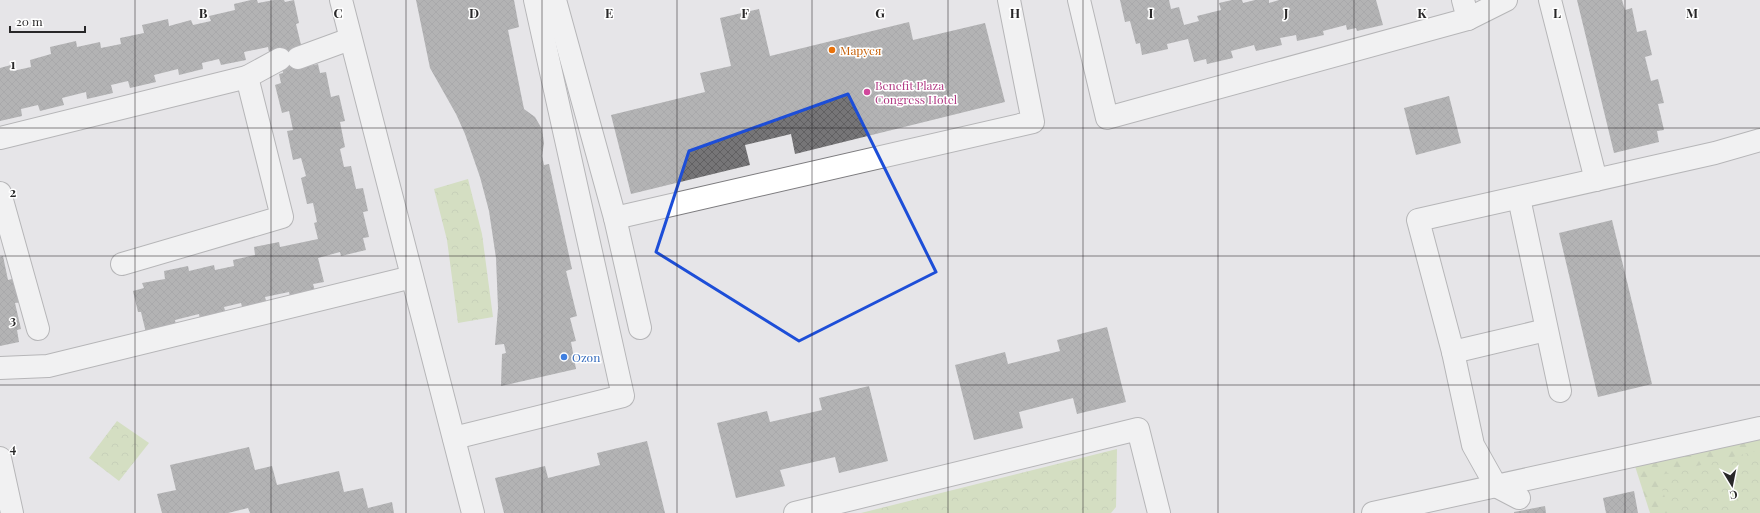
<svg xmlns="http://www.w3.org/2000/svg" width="1760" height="513" font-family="'Playfair Display',serif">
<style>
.forest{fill:url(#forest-firs)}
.park{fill:url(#park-crowns)}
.building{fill:url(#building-cross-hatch)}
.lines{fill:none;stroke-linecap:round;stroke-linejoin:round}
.minor-casing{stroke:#7d7c7f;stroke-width:24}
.minor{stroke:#fff;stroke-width:22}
.marked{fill:none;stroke:#1d4ed8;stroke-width:3;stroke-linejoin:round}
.grid{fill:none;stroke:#282728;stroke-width:1;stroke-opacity:0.55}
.food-dot{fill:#e8710a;stroke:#fff;stroke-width:1.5}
.hotel-dot{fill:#d1479c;stroke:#fff;stroke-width:1.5}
.shop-dot{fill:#3f7fe0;stroke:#fff;stroke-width:1.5}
.labels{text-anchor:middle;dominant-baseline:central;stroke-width:3;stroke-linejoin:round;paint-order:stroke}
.food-label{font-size:12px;fill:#c56008;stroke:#fff;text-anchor:start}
.hotel-label{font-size:12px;fill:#b23c85;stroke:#fff;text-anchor:start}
.shop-label{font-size:12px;fill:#366cbe;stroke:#fff;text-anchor:start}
.grid-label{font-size:13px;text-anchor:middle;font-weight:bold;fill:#282728;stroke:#fff;stroke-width:3;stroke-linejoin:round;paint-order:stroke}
</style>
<defs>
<pattern id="forest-firs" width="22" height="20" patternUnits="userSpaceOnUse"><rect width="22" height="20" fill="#bed495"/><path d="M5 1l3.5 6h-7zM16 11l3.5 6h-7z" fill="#a3b680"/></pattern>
<pattern id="park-crowns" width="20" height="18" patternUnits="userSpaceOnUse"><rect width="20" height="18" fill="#bed495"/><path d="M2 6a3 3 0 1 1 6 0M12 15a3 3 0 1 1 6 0" fill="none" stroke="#a3b680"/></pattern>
<pattern id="building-cross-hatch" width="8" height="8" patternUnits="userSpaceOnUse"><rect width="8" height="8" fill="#767577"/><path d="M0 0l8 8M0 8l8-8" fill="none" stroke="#616062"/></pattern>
</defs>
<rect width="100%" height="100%" fill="#e6e5e8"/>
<polygon class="forest" points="1760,435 1760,513 1650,513 1634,463"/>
<g class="park">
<polygon points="468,179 482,234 493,317 458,323 447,240 434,189"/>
<polygon points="117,421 149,443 119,481 89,458"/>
<polygon points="1117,449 1116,507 1111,513 861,513"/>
<polygon points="1760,450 1760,513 1671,513 1657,476"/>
</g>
<g class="building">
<polygon points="251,0 257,0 258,3 274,0 284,0 285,2 294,0 299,23 296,24 302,49 300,68 318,64 320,73 326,72 331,97 339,95 345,121 340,122 345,147 340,149 344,167 351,166 356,189 363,188 368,211 363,212 369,237 363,238 366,250 341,256 340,252 318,258 324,282 313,284 315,291 290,297 289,292 265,297 267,304 243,310 241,303 224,307 226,314 200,320 199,314 175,320 176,325 147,337 141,312 138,312 133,291 144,288 142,283 165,279 164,271 188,266 189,271 214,265 215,270 234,266 233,260 255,255 254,247 279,242 280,247 318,239 314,223 317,222 313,203 307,204 301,178 306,176 301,158 293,160 287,131 293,130 289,111 282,113 275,85 281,83 279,74 283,73 278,50 269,52 268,47 244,52 246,60 221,65 219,59 202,63 203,69 179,75 178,69 154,75 156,82 130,88 128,81 111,85 113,93 87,99 86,92 62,98 64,105 40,111 38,105 21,109 22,116 0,121 0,68 11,65 13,71 31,67 30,60 51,54 50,47 76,41 77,47 100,42 101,48 121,44 120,38 144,33 142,25 168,19 169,26 191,20 193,25 211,21 209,16 235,10 234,4"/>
<polygon points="416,0 514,0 519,27 508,30 524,109 535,117 542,129 544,143 542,156 544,165 549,164 572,269 566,271 577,316 570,318 576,341 571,342 576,369 501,386 502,354 506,353 504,344 495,345 498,308 496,258 489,211 480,177 465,134 456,114 430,68"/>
<polygon points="1120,0 1169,0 1171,9 1179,7 1184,25 1199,21 1197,16 1221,10 1219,3 1232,0 1242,0 1243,3 1255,0 1269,0 1269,3 1279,0 1376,0 1383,25 1357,31 1356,28 1347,30 1346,25 1323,31 1324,35 1297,41 1296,35 1280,38 1282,45 1256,51 1254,45 1231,51 1233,58 1207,64 1206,59 1194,62 1188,39 1167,44 1168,49 1142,55 1140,43 1136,44 1130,21 1125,22"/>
<polygon points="1577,0 1622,0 1625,10 1632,8 1637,32 1646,30 1652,55 1645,57 1651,81 1658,79 1664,103 1658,104 1664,130 1657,131 1659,142 1614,153"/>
<polygon points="759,9 770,56 909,22 913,40 985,23 1005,102 795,154 791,134 745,145 750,165 631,194 611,115 705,92 700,73 731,66 720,18"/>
<polygon points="1449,96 1461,143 1416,155 1404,108"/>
<polygon points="1612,220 1652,384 1598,397 1559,233"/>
<polygon points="3,256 8,280 16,278 22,302 15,303 21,329 17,330 19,342 0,346 0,257"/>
<polygon points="1107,327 1126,402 1077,414 1073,398 1019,412 1023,428 974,440 955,365 1005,352 1008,364 1060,351 1057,340"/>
<polygon points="869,386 888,461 839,473 835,457 780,470 785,486 736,498 717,423 767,411 770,422 822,410 819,398"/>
<polygon points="647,441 665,513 504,513 495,478 545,466 548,478 600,465 597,453"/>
<polygon points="249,447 255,470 272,466 277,485 339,471 344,492 363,488 368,508 392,502 394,513 250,513 248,508 228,513 162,513 157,494 176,490 170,465"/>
<polygon points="1634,491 1638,513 1606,513 1603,498"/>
<polygon points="1545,506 1546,513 1514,513 1514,512"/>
</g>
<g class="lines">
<g class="minor-casing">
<g id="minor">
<polyline points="341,0 473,513"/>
<polyline points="555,0 615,218 640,328"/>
<polyline points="1079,0 1107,118 1468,19 1506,0"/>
<polyline points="1463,0 1468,19"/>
<polyline points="1550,0 1596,180"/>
<polyline points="298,58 350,39"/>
<polyline points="247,77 280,59"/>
<polyline points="0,138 247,77 282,217 122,264"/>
<polyline points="0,193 38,329"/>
<polyline points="1519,198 1560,391"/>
<polyline points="615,218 1033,122 1009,0"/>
<polyline points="1453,352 1546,330"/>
<polyline points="0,368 48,366 412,277"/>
<polyline points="454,438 623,396 535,0"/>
<polyline points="0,458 12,513"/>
<polyline points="1519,498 1496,486 1473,445 1453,352 1418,220 1715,153 1760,140"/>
<polyline points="795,513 1138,429 1159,513"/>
<polyline points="1373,513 1760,428"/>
</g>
</g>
<use href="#minor" class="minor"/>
</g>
<path d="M0 0H1760V513H0ZM848 94 936 272 799 341 656 252 689 151Z" fill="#e6e5e8" fill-opacity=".55" fill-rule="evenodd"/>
<path class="marked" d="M848 94 936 272 799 341 656 252 689 151Z"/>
<path class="grid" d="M135 0V513M271 0V513M406 0V513M542 0V513M677 0V513M812 0V513M948 0V513M1083 0V513M1218 0V513M1354 0V513M1489 0V513M1625 0V513M0 128H1760M0 256H1760M0 385H1760"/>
<circle class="food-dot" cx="832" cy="50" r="4"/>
<circle class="hotel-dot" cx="867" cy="92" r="4"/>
<circle class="shop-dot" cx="564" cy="357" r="4"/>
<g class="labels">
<g class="food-label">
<text x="840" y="50">Маруся</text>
</g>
<g class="hotel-label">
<text x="875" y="85">Benefit Plaza<tspan x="875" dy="14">Congress Hotel</tspan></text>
</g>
<g class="shop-label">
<text x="572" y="357">Ozon</text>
</g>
</g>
<g class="grid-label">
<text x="203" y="18">B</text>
<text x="338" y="18">C</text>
<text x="474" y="18">D</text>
<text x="609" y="18">E</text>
<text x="745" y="18">F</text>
<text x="880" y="18">G</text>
<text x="1015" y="18">H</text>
<text x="1151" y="18">I</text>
<text x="1286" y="18">J</text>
<text x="1422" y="18">K</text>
<text x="1557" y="18">L</text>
<text x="1692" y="18">M</text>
<text x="13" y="69">1</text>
<text x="13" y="197">2</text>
<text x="13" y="325">3</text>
<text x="13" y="453">4</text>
</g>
<g transform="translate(1732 485) rotate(170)" stroke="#ffffff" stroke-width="3" paint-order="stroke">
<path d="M0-3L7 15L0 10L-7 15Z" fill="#282728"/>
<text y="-6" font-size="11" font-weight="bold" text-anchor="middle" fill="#282728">С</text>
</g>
<path d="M10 26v6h75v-6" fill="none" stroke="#282728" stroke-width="2"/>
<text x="16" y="26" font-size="12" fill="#282728" stroke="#ffffff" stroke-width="3" paint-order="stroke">20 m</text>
</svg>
